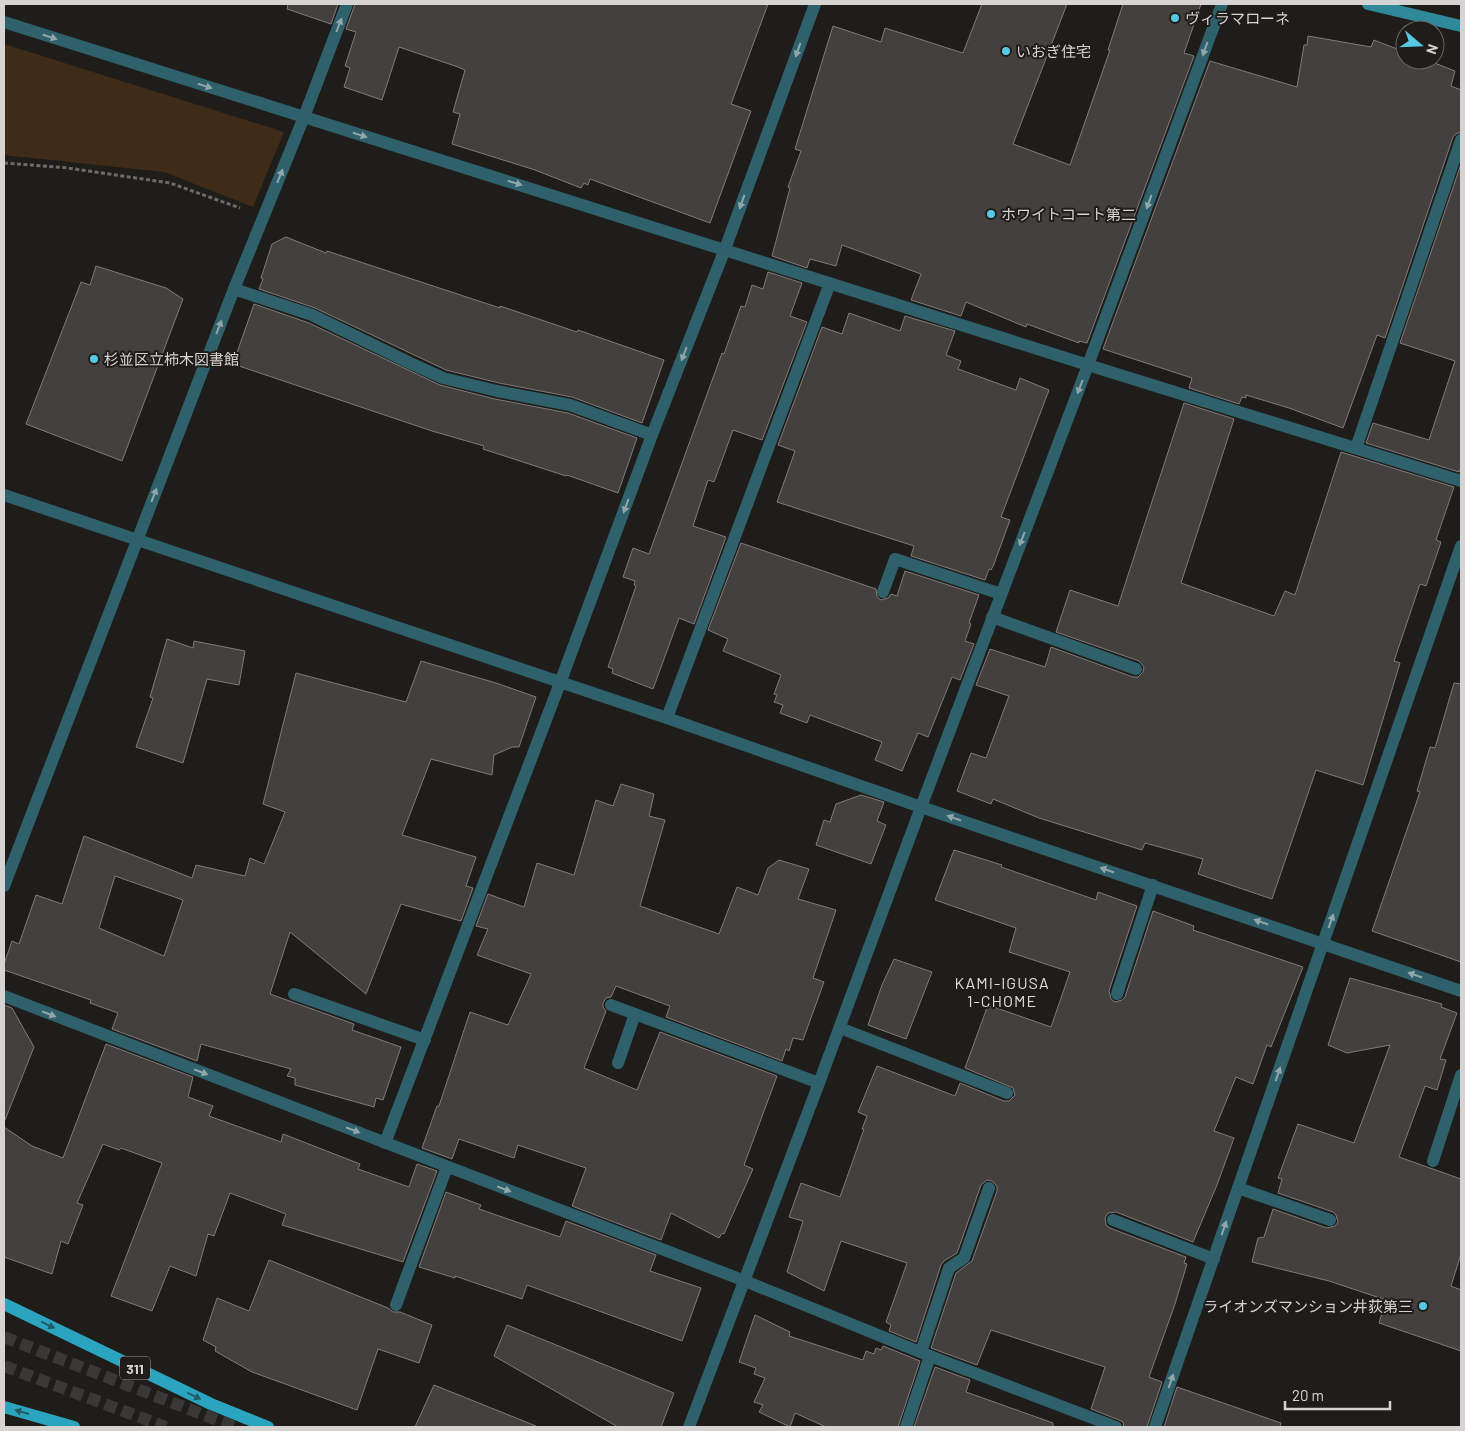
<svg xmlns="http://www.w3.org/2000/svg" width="1465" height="1431" font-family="Barlow,'Noto Sans JP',sans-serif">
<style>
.green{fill:#3f2c18}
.building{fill:#43403d;stroke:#7e7b78;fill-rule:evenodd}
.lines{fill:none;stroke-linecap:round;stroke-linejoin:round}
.primary-tunnel{stroke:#3a3836;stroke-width:12;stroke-dasharray:12 6;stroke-linecap:butt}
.path{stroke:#6d6b69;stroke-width:3;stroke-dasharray:4 2.5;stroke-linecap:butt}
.lane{stroke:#2f616d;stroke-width:12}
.street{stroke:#2f616d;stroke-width:12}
.secondary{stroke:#30889b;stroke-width:12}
.primary{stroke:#2ba5bf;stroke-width:12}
.oneway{fill:#93a6aa}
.oneway2{fill:#245a64}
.poi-dot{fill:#57c9e3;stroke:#1f1d1a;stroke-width:2}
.labels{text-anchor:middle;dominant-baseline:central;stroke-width:4;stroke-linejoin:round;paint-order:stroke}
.shield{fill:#1f1d1a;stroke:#9e9d9b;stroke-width:1}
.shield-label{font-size:14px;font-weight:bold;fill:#d5d4d2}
.poi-label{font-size:15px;fill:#d5d4d2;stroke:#1f1d1a;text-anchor:start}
.neighbourhood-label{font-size:16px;letter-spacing:1px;fill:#e1ddda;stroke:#1f1d1a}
</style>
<rect width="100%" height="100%" fill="#1f1d1a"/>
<polygon class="green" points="4,44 284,132 253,207 164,172 4,155"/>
<g class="building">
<polygon points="288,4 338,4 331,24 287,9"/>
<polygon points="355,4 768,4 731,104 751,111 710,223 590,179 588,185 584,183 581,188 535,170 452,144 460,114 453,112 465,70 458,67 399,47 382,100 344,87 350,68 345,66 356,32 346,29"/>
<polygon points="982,4 1067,4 1013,144 1070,165 1110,50 1108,50 1123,4 1201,4 1184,53 1194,56 1087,343 1079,341 1079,343 1027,324 1026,327 966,302 961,316 911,300 921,274 842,245 836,266 810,259 807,268 772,256 790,188 788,187 801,151 795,149 833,26 881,42 885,28 963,53"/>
<polygon points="1308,36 1371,47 1374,40 1405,52 1405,60 1427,60 1455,71 1451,86 1461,90 1461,132 1456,134 1453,137 1385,338 1377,335 1343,428 1289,408 1246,395 1246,398 1242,397 1239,404 1189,388 1192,378 1103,349 1210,61 1297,87 1304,45 1307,45"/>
<polygon points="1461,164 1461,467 1459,472 1366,443 1373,423 1429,440 1455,361 1400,343"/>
<polygon points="286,237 326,253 327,251 500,308 500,306 577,332 578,330 664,360 642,423 572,397 499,383 446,370 315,308 259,289 263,279 261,278 272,244"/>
<polygon points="96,266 166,288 183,299 122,461 26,424 81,282 90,285"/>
<polygon points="768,272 802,283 790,316 807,322 762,440 733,430 714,482 708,480 693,526 726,537 694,624 679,618 653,689 612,673 613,669 608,667 636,586 634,585 635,581 623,577 633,548 649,554 722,353 724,354 741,306 745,307 752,285 763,289"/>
<polygon points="254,304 309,323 440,385 495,399 568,413 637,438 618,493 567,475 566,476 483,449 484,446 432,431 233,364"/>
<polygon points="849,313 900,331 905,316 955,331 946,355 961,361 958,369 1016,390 1020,378 1049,390 1001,517 1010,520 994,564 991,570 989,569 985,580 911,556 914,546 777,502 795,451 778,445 822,327 842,334"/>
<polygon points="1184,403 1234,419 1181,583 1274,616 1285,591 1295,595 1341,452 1454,487 1436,540 1441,542 1426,586 1420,584 1394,661 1400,663 1363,785 1316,770 1272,899 1198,874 1203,859 1145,843 1142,850 1039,818 993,799 991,804 957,791 971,753 986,758 1009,696 976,685 990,649 1045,667 1051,647 1133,677 1138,677 1143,672 1144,667 1139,661 1056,632 1070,590 1118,606"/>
<polygon points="741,543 876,589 877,597 881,600 888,598 891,594 897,596 905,571 979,595 969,623 971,624 965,641 974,644 960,680 952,677 928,737 918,733 902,771 875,760 882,742 810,715 807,723 780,713 783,705 774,702 777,695 774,694 781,675 723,651 728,639 708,630"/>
<polygon points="167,639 193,648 194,641 245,651 239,685 207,679 183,763 136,747 153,698 150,697"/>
<path d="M421 661 496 683 536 697 519 747H512L494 755 492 775 431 759 402 835 476 857 466 886 473 888 461 921 401 904 366 994 290 932 270 994 354 1024 352 1030 401 1047 383 1100 376 1098 374 1107 295 1085V1078L287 1076 291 1069 201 1044 197 1061 112 1029 118 1013 90 1003 91 1000 4 970V964L12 941 19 944 36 895 62 904 84 836 192 878 196 865 245 876 250 858 264 864 285 812 263 804 296 673 406 702ZM115 876 183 900 164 956 99 928Z"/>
<polygon points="1454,683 1461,684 1461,962 1372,931 1420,792 1417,791 1430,747 1435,748"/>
<polygon points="621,784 654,794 649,816 665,820 640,906 719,934 737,887 758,895 768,868 779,860 809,869 798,899 836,910 813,978 824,982 803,1040 793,1038 789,1051 786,1049 782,1061 666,1017 670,1006 616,986 611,997 606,998 603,1003 603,1007 606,1011 584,1068 637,1090 660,1032 777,1076 744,1165 753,1169 724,1234 722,1233 719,1238 671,1213 661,1240 572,1206 586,1168 518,1145 514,1158 459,1139 452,1159 422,1148 437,1106 439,1106 470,1012 508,1025 531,974 477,955 488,929 476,926 488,894 524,907 537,863 574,875 596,800 613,806"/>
<polygon points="861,795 884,802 877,821 886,825 871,864 816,845 824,820 830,822 836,804"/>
<polygon points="954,850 1002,865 1001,867 1096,900 1098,892 1137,906 1109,991 1111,999 1115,1002 1122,1000 1125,997 1153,911 1194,926 1193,930 1303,967 1271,1047 1267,1045 1253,1084 1236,1077 1214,1131 1234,1138 1217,1185 1193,1242 1116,1212 1108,1213 1105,1218 1106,1225 1110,1228 1186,1257 1184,1263 1187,1264 1175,1304 1149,1377 1162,1382 1147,1427 1124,1427 1123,1422 1119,1420 1091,1409 1105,1367 991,1330 977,1365 931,1348 956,1273 972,1261 997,1191 997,1186 992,1181 987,1180 981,1185 957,1253 944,1261 941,1265 916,1342 889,1331 891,1325 886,1322 907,1263 841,1241 824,1291 787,1272 803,1221 789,1217 801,1183 840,1197 864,1129 862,1129 867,1116 858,1112 877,1066 955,1096 960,1083 1004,1101 1009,1101 1015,1095 1013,1088 965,1068 988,1005 1051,1027 1070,972 1009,952 1016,928 935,900"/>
<polygon points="894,959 932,972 906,1039 868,1025 882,985"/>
<polygon points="1350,978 1442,1004 1441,1007 1457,1013 1440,1059 1446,1060 1437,1090 1425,1086 1399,1157 1461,1179 1461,1254 1451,1286 1461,1290 1461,1351 1379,1323 1386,1300 1329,1281 1252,1262 1258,1238 1264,1237 1273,1209 1327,1228 1335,1226 1338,1222 1336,1215 1333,1212 1278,1193 1282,1179 1278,1178 1298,1124 1354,1143 1390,1045 1347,1053 1328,1045"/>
<polygon points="4,1005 12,1008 34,1047 5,1120 4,1120"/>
<polygon points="106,1044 193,1077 188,1097 213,1106 209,1116 281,1142 283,1134 360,1164 358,1169 409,1187 417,1164 437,1171 403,1262 282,1225 286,1214 230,1193 214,1236 208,1234 196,1276 170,1266 152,1311 111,1296 162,1163 121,1148 119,1150 103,1144 77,1203 83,1205 68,1244 61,1241 52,1274 4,1257 4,1127 32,1146 63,1158"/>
<polygon points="446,1192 481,1205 479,1209 560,1237 566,1221 656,1255 650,1271 701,1288 682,1341 527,1285 522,1299 455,1276 455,1278 419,1267"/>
<polygon points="269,1260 388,1308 393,1312 400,1312 432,1325 419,1363 378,1349 357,1410 252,1372 215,1351 216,1347 203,1340 217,1298 249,1311"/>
<polygon points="755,1315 790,1332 789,1336 863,1360 866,1351 874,1354 876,1348 881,1350 883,1346 920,1361 898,1427 826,1427 795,1413 790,1427 759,1412 763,1405 754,1402 765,1378 754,1374 756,1368 739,1362"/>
<polygon points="507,1325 674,1393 661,1427 618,1427 494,1356"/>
<polygon points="935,1367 970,1380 966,1392 1053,1423 1053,1427 914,1427"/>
<polygon points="434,1385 536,1426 536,1427 415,1427"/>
<polygon points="1177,1387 1281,1423 1280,1427 1164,1427"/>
</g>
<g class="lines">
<g class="primary-tunnel">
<polyline points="4,1337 235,1427"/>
<polyline points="4,1366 166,1427"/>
</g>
<polyline class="path" points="4,163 68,168 170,183 240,208"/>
<g class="lane">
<polyline points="1356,448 1461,140"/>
<polyline points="883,592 895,559 1001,594"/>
<polyline points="992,617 1136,669"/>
<polyline points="667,718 830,283"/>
<polyline points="294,994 425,1040"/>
<polyline points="1117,994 1153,885"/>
<polyline points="611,1005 819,1083"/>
<polyline points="840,1028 1007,1093"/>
<polyline points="618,1063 635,1014"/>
<polyline points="1433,1161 1461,1075"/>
<polyline points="1238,1188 1330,1220"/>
<polyline points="396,1305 447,1167"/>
<polyline points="921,1352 949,1268 964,1258 989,1188"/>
<polyline points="906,1427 930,1356"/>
</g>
<g class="street">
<polyline points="4,22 1088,365 1461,481"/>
<polyline points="234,289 312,315 410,363 443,378 497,391 570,405 652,435"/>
<polyline points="4,495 667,718 921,807 1461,991"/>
<polyline points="4,886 234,289 304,117 347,4"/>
<polyline points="4,996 745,1281 930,1356 1116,1427"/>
<polyline points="385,1143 560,683 652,435 725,249 815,4"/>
<polyline points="1113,1220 1214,1259"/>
<polyline points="689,1427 819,1083 921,807 1088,365 1222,4"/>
<polyline points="1155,1427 1461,546"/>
</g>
<polyline class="secondary" points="1368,4 1461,26"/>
<g class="primary">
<polyline points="4,1304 211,1404 268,1427"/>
<polyline points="4,1407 74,1427"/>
</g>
</g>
<defs><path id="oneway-solid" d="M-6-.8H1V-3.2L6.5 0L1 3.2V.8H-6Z" transform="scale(1.25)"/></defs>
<g class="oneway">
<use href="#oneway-solid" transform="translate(339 25) rotate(-69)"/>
<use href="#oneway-solid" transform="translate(50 37) rotate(18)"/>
<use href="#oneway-solid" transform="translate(1205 49) rotate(110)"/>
<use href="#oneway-solid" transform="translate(798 50) rotate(110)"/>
<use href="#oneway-solid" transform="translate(205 86) rotate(18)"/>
<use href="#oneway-solid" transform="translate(360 135) rotate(17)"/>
<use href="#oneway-solid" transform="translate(280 176) rotate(-68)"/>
<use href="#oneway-solid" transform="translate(515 183) rotate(17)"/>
<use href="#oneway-solid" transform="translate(742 202) rotate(110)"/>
<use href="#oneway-solid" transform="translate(1149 202) rotate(110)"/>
<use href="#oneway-solid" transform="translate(219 327) rotate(-69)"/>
<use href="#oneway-solid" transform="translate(684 354) rotate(111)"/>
<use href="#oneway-solid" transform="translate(1080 387) rotate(111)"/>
<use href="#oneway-solid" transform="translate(154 495) rotate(-69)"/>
<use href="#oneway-solid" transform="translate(626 506) rotate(110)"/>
<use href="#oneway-solid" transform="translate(1022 539) rotate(111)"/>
<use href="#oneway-solid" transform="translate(954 818) rotate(-161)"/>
<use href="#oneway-solid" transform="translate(1107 870) rotate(-161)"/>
<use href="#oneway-solid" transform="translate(1331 921) rotate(-71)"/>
<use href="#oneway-solid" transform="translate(1261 922) rotate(-161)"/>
<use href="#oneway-solid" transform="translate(1415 975) rotate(-161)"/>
<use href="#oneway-solid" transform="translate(49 1014) rotate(21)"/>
<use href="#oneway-solid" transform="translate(201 1072) rotate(21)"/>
<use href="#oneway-solid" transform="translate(1278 1074) rotate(-71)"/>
<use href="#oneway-solid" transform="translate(353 1130) rotate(21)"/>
<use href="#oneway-solid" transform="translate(504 1189) rotate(21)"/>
<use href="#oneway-solid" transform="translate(1224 1228) rotate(-71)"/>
<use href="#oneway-solid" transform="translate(1171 1381) rotate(-71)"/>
</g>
<g class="oneway2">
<use href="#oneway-solid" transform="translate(48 1325) rotate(26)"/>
<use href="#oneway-solid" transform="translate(194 1396) rotate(26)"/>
<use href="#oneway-solid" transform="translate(22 1412) rotate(-164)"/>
</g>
<g class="poi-dot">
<circle cx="1175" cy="18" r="5"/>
<circle cx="1006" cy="51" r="5"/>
<circle cx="991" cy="214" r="5"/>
<circle cx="94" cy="359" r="5"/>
<circle cx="1423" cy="1306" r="5"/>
</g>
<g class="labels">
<rect class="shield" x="120" y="1356.5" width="30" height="23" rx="4"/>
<g class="shield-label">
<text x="135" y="1368">311</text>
</g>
<g class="poi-label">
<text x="1185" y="18">ヴィラマローネ</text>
<text x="1016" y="51">いおぎ住宅</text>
<text x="1001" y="214">ホワイトコート第二</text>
<text x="104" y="359">杉並区立柿木図書館</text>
<text x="1413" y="1306" text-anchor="end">ライオンズマンション井荻第三</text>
</g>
<g class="neighbourhood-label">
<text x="1002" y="982">KAMI-IGUSA<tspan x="1002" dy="18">1-CHOME</tspan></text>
</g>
</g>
<rect width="1465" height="1431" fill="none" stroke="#d5d4d2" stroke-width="10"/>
<g transform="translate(1420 45) rotate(109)"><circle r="24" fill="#1f1d1a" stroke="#686664"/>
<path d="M0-4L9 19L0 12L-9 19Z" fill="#57c9e3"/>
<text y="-8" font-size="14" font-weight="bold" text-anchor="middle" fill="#d5d4d2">N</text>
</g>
<path d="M1285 1401v8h105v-8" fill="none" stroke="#d5d4d2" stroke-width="2.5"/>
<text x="1292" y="1401" font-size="15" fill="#d5d4d2" stroke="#1f1d1a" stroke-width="4" paint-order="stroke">20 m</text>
</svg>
